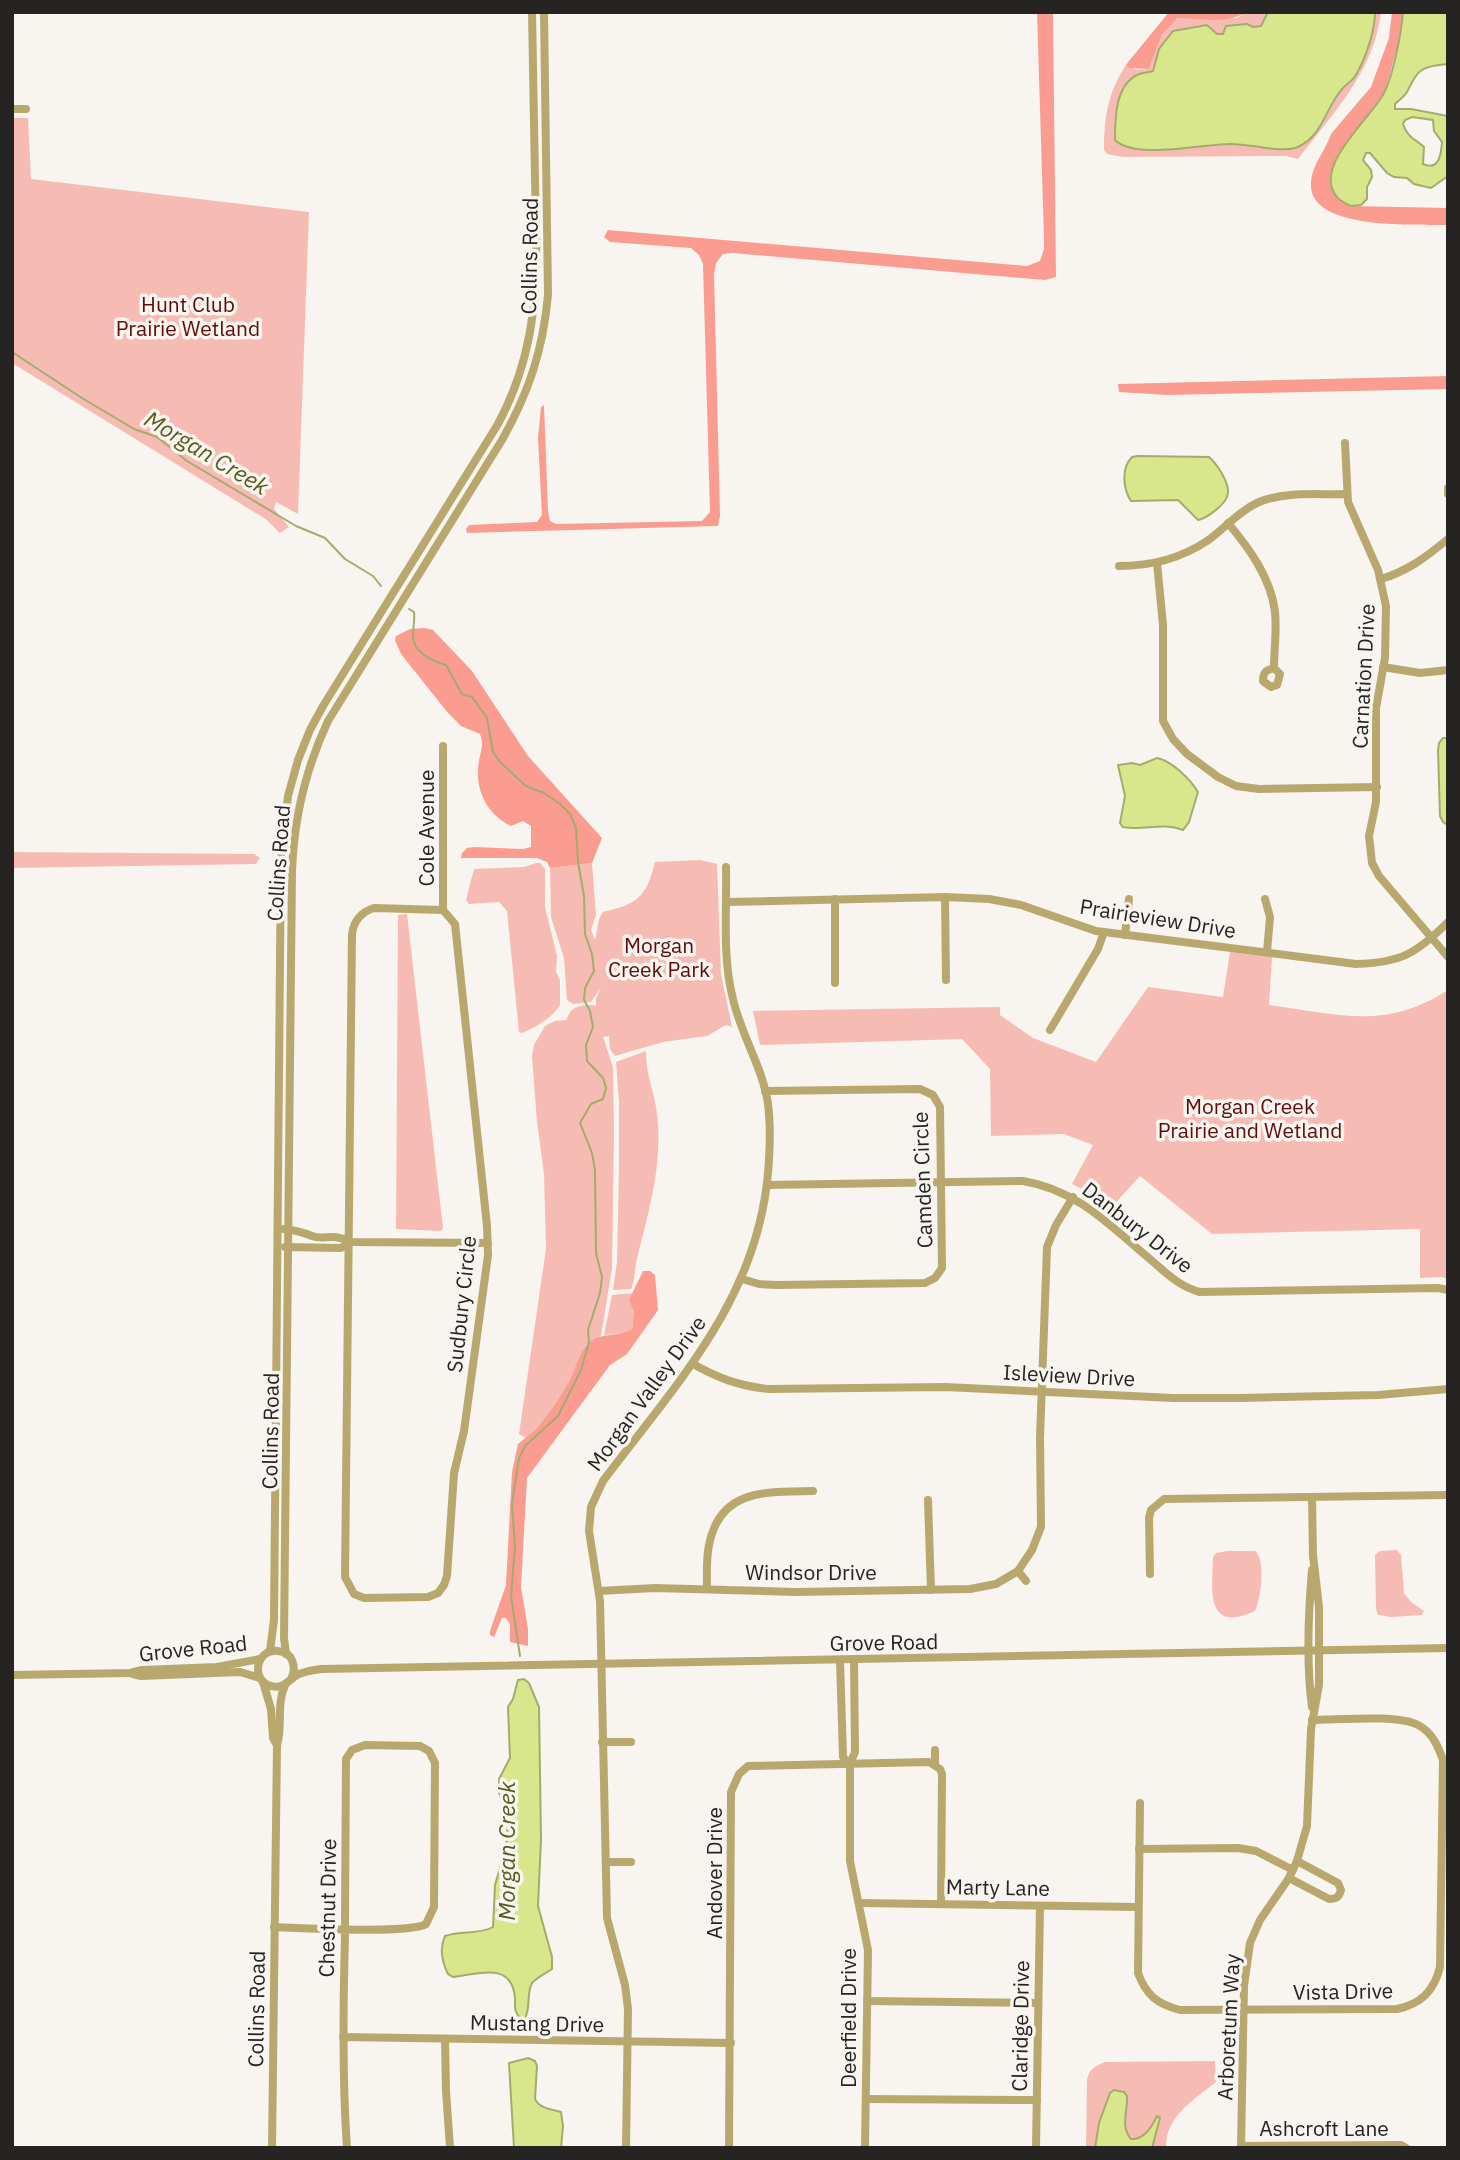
<svg xmlns="http://www.w3.org/2000/svg" width="1460" height="2160" font-family="'IBM Plex Sans',sans-serif">
<style>
.green{fill:#f6bcb4}
.forest{fill:#fa9c90}
.water{fill:#d9e78c;stroke:#a3ac6c;stroke-width:2;fill-rule:evenodd}
.lines{fill:none;stroke-linecap:round;stroke-linejoin:round}
.stream{stroke:#a3ac6c;stroke-width:2}
.minor{stroke:#b9a86e;stroke-width:8}
.labels{text-anchor:middle;dominant-baseline:central;stroke-width:7;stroke-linejoin:round;paint-order:stroke}
.street-label{font-size:21px;fill:#252422;stroke:#f8f4ef}
.park-label{font-size:21px;fill:#5f0b0a;stroke:#f8f4ef}
.water-label{font-size:23px;font-style:italic;fill:#555d1d;stroke:#f8f4ef}
</style>
<rect width="100%" height="100%" fill="#f8f4ef"/>
<g class="green">
<path d="M1247 12H1268L1261 26 1253 27 1247 24 1227 26 1224 34 1173 31 1159 49 1153 71C1148 73 1142 72 1137 75 1115 86 1115 119 1115 140 1133 159 1201 145 1227 144 1238 143 1249 146 1260 146 1278 146 1297 139 1314 136L1342 88 1352 82 1359 71 1375 23V12H1381C1374 72 1333 113 1298 159L1286 156 1123 157 1107 154 1104 150C1104 118 1108 92 1126 65L1137 70 1149 69 1162 35 1177 17 1237 18Z"/>
<polygon points="12,118 28,118 31,179 309,212 298,514 276,502 274,509 289,527 280,533 267,520 12,363"/>
<polygon points="12,852 254,854 260,858 256,864 12,868"/>
<path d="M700 860 717 864 721 974 732 1027 726 1025 707 1036 663 1042 615 1056 610 1049 609 1036 603 1037 613 1067 614 1133 612 1268 601 1336 587 1344 556 1407 526 1438 519 1434 546 1249 544 1174 537 1122 532 1056 534 1045 545 1026 555 1021 566 1020C568 1017 569 1013 571 1011 576 1005 590 1004 596 1006V999L601 987 591 1002 573 1004 567 1000 564 958 551 917 550 868 592 863 596 915 591 930 595 940 599 919 603 912C637 904 646 898 655 862Z"/>
<path d="M536 863H540L545 869V907L557 956 556 972 560 980V1005C553 1017 535 1028 522 1033L519 1032 507 911 499 902 469 904 466 900 474 869 524 867Z"/>
<polygon points="407,914 443,1228 441,1231 396,1229 398,915"/>
<path d="M1230 952 1272 957 1269 1005C1340 1014 1384 1031 1448 990V1279L1442 1277 1420 1278V1229L1212 1234 1140 1176 1108 1211 1084 1190 1072 1184 1093 1145 1064 1134 991 1136 990 1069 962 1039 760 1045 753 1011 1000 1007V1015L1033 1038 1096 1062 1148 987 1223 997Z"/>
<path d="M646 1051C645 1073 655 1093 657 1114 663 1164 649 1210 637 1258 635 1267 635 1281 631 1289L613 1290 617 1262 619 1168V1102L616 1062Z"/>
<polygon points="634,1293 630,1300 634,1312 632,1329 625,1333 604,1335 612,1295"/>
<polygon points="1397,1550 1401,1555 1404,1593 1411,1602 1424,1611 1422,1615 1391,1617 1378,1615 1376,1609 1375,1555 1380,1551"/>
<path d="M1227 1551H1255C1266 1560 1261 1599 1255 1611 1205 1634 1212 1590 1213 1557L1216 1553Z"/>
<path d="M1215 2061 1216 2082C1195 2099 1165 2116 1166 2148H1086L1087 2080C1089 2069 1095 2066 1105 2062Z"/>
</g>
<g class="forest">
<polygon points="1037,12 1053,12 1056,277 1045,280 733,253 723,254 716,263 714,274 720,516 718,526 467,533 466,529 469,525 537,522 542,515 538,438 541,407 544,405 548,511 550,521 556,524 702,521 710,512 703,264 699,255 691,248 610,242 604,237 608,230 1027,266 1040,261 1044,249 1044,238"/>
<path d="M1169 12H1247C1225 25 1201 18 1177 18L1162 35 1149 69 1129 68 1126 65 1129 61Z"/>
<path d="M1392 12H1403L1401 34 1385 91 1339 153 1334 162 1332 185 1351 206 1448 208V225C1415 224 1308 231 1311 183 1312 164 1325 152 1331 134L1371 87 1389 38Z"/>
<polygon points="1448,376 1448,389 1166,395 1119,392 1118,384"/>
<path d="M424 628 433 630 472 671 528 756 602 838 592 863 550 868 547 862 537 858H461L462 853 467 848 474 847 523 849 531 847V826L523 821 511 826C486 814 474 788 479 761 481 750 484 745 480 734L461 726 448 713 401 654 395 640 396 636 410 629Z"/>
<path d="M643 1271H650L655 1275 658 1310 627 1354 610 1365 527 1478 521 1587 528 1629V1646L510 1642V1624L506 1618H502L494 1637 490 1635V1631L506 1585 512 1472 518 1444C543 1425 558 1403 572 1375 576 1366 580 1353 587 1345 598 1331 618 1338 632 1329L634 1312 629 1300Z"/>
</g>
<g class="water">
<path d="M1268 12H1375C1375 31 1366 57 1357 73 1353 81 1348 83 1343 88 1326 106 1323 136 1298 147 1281 154 1249 143 1229 144 1202 144 1135 160 1115 140 1115 119 1115 86 1137 75 1142 72 1148 73 1153 71L1159 49 1173 31 1207 25 1217 34H1223L1226 26 1247 24 1253 27 1261 26Z"/>
<path d="M1403 12H1448V64C1420 66 1418 70 1407 92 1404 97 1399 100 1395 104V109H1411L1448 116V176L1431 188 1414 184 1407 178 1394 177 1387 173 1370 153H1366L1363 160 1371 170 1372 177 1367 187V199L1361 205 1351 206C1347 204 1340 201 1337 197 1311 166 1373 117 1385 91 1394 71 1401 35 1403 12ZM1412 117 1433 120 1434 131 1442 142C1441 155 1439 171 1423 164L1424 147C1415 139 1407 137 1403 124L1405 120Z"/>
<path d="M1138 456 1209 457C1217 464 1229 482 1228 493 1227 504 1207 518 1198 520L1178 500 1131 501C1123 489 1121 468 1132 457Z"/>
<polygon points="1443,738 1448,738 1448,825 1443,822 1440,816 1438,750 1439,743"/>
<path d="M1157 758C1172 761 1190 779 1198 792L1189 822 1183 830C1163 822 1143 831 1123 827L1120 823 1125 796 1118 765 1132 763 1140 765Z"/>
<path d="M524 1679 529 1683 539 1707 541 1839 538 1906 552 1957V1969C546 1973 536 1978 532 1983 526 1994 531 2008 525 2018H520C514 2011 515 2007 515 1998 512 1961 478 1974 453 1977L448 1974C442 1962 439 1949 445 1936 461 1930 479 1935 493 1927L495 1885 506 1848 508 1821 499 1792V1779L510 1758 508 1707 513 1699 518 1680Z"/>
<path d="M528 2058 535 2061 537 2066 535 2099C540 2109 551 2109 561 2112L563 2126 561 2148H514L509 2063Z"/>
<path d="M1114 2090 1124 2092 1127 2096C1128 2111 1120 2127 1131 2139 1144 2140 1152 2127 1157 2116L1160 2118 1152 2148H1095L1099 2123 1110 2093Z"/>
</g>
<g class="lines">
<g class="stream">
<polyline points="12,352 82,398 134,429 157,437 187,461 296,526 325,538 345,559 373,576 381,586"/>
<path d="M409 609 414 612C415 621 413 627 413 635 412 652 432 661 446 665L462 694 472 697 487 718 493 752 500 762 526 786 544 793 560 804 570 814 576 828 578 862 584 896 585 934 592 954 594 971 585 988 584 1000 590 1011 593 1027 586 1045 587 1061 603 1078 606 1088 603 1099 591 1104 580 1123 592 1153 595 1170 596 1253 602 1277 600 1293 588 1330 589 1342 581 1370 558 1416 525 1446 519 1458 512 1504 515 1547 511 1596 520 1656"/>
</g>
<g class="minor">
<polyline points="12,109 26,109"/>
<polyline points="1345,443 1348,502 1378,570 1386,606 1385,658 1376,708 1376,802 1369,836 1372,863 1379,876 1448,957"/>
<polyline points="1448,488 1448,494"/>
<path d="M1228 523C1249 548 1271 578 1275 612 1277 630 1274 650 1274 668L1280 674 1277 685 1271 687 1263 681C1263 672 1266 670 1274 668"/>
<polyline points="1157,563 1163,625 1163,721 1173,739 1187,754 1218,777 1236,786 1259,789 1377,787"/>
<path d="M1119 566C1151 566 1180 559 1207 541 1225 528 1239 511 1259 502 1285 491 1318 495 1346 494"/>
<path d="M1381 579C1408 571 1426 557 1448 539"/>
<polyline points="1383,667 1420,673 1448,670"/>
<polyline points="945,897 946,980"/>
<polyline points="835,899 835,983"/>
<polyline points="1265,899 1270,917 1267,952"/>
<path d="M727 902 945 897 989 899 1021 905 1096 931 1356 964C1401 963 1417 953 1448 922"/>
<path d="M374 908 443 910 455 924 487 1226 488 1255 464 1431 454 1473 447 1576 444 1585 438 1593 428 1597 364 1598 354 1594 345 1577 352 934C354 920 361 912 374 908Z"/>
<polyline points="443,910 443,746"/>
<polyline points="1125,935 1129,899"/>
<polyline points="1050,1030 1098,949 1104,932"/>
<path d="M767 1185 1023 1181C1078 1190 1110 1226 1151 1260 1166 1273 1180 1287 1200 1292L1438 1288 1448 1290"/>
<path d="M284 1229C295 1230 302 1232 312 1236 324 1241 332 1232 350 1242L488 1243"/>
<polyline points="285,1247 341,1248 350,1242"/>
<polyline points="742,1279 759,1284 776,1285 925,1283 935,1278 942,1268 940,1107 933,1095 920,1089 765,1091"/>
<path d="M693 1364C718 1378 739 1386 768 1389L945 1387 1173 1398H1240L1378 1395 1448 1389"/>
<polyline points="1312,1497 1313,1557"/>
<polyline points="928,1500 931,1590"/>
<path d="M1312 1570C1308 1616 1306 1662 1312 1707"/>
<polyline points="1018,1571 1026,1581"/>
<polyline points="1150,1574 1149,1518 1151,1510 1164,1499 1448,1495"/>
<path d="M707 1588C707 1574 706 1558 709 1545 720 1488 767 1492 813 1491"/>
<polyline points="599,1591 655,1588 796,1592 970,1589 996,1584 1018,1571 1032,1550 1041,1527 1040,1438 1047,1247 1056,1225 1073,1197"/>
<path d="M270 1651 274 1620 281 851 288 796 298 760 310 730 323 706 498 424C542 342 537 269 535 179 534 123 533 68 532 12"/>
<path d="M286 1654 284 1638 292 871C294 817 305 770 328 721L502 440C529 392 543 350 548 295L544 12"/>
<polyline points="840,1660 843,1757 850,1764"/>
<polyline points="854,1660 855,1752 850,1764 850,1861 868,1950 865,2148"/>
<polyline points="133,1674 141,1676 240,1672 260,1678"/>
<polyline points="12,1675 130,1673 142,1670 217,1667 260,1659"/>
<path d="M291 1679C297 1668 293 1652 278 1651 256 1648 250 1681 271 1686 284 1690 289 1679 299 1674 306 1671 314 1670 321 1669L1448 1648"/>
<polyline points="263,1682 271,1709 273,1738 277,1745"/>
<polyline points="602,1742 631,1742"/>
<polyline points="935,1764 935,1750"/>
<path d="M1140 1803 1138 1973C1146 1995 1157 2004 1180 2010L1397 2009C1421 2004 1434 1991 1440 1967L1443 1760C1438 1746 1432 1732 1418 1725 1397 1714 1338 1720 1312 1720"/>
<polyline points="1139,1849 1238,1848 1256,1851 1293,1870"/>
<polyline points="606,1862 631,1862"/>
<path d="M1289 1878 1329 1899C1337 1899 1339 1897 1341 1890L1338 1883 1297 1861"/>
<polyline points="859,1903 1137,1907"/>
<path d="M274 1927C300 1928 410 1934 426 1924L434 1907 435 1763 429 1751 420 1746 365 1745 352 1750 346 1759 345 1919V1936C343 2007 342 2077 347 2148"/>
<polyline points="867,2001 1038,2003"/>
<polyline points="343,2037 731,2043"/>
<polyline points="445,2039 446,2091 450,2148"/>
<polyline points="866,2099 1037,2100"/>
<polyline points="1241,2146 1401,2145 1406,2148"/>
<path d="M272 2148 277 1745C283 1726 276 1705 285 1685"/>
<path d="M626 2148 628 2009 625 1985 607 1918 600 1601 589 1531 591 1507 603 1481C676 1384 757 1300 768 1173 770 1150 771 1127 768 1104 763 1068 741 1035 733 999 722 957 727 910 726 867"/>
<polyline points="729,2148 731,1792 739,1774 748,1766 929,1762 940,1769 942,1774 941,1904"/>
<polyline points="1036,2148 1040,1906"/>
<polyline points="1241,2148 1244,1986 1250,1943 1260,1920 1289,1878 1297,1861 1307,1826 1311,1729 1319,1685 1319,1607 1313,1555"/>
</g>
</g>
<g class="labels">
<g class="street-label">
<text transform="translate(529 256) rotate(-89)">Collins Road</text>
<text transform="translate(1363 676) rotate(-87)">Carnation Drive</text>
<text transform="translate(426 828) rotate(-90)">Cole Avenue</text>
<text transform="translate(278 863) rotate(-86)">Collins Road</text>
<text transform="translate(1158 918) rotate(9)">Prairieview Drive</text>
<text transform="translate(922 1180) rotate(-92)">Camden Circle</text>
<text transform="translate(1138 1227) rotate(38)">Danbury Drive</text>
<text transform="translate(461 1304) rotate(-84)">Sudbury Circle</text>
<text transform="translate(1069 1375) rotate(3)">Isleview Drive</text>
<text transform="translate(646 1393) rotate(-54)">Morgan Valley Drive</text>
<text transform="translate(270 1431) rotate(-89)">Collins Road</text>
<text x="811" y="1572">Windsor Drive</text>
<text transform="translate(884 1642) rotate(-1)">Grove Road</text>
<text transform="translate(193 1648) rotate(-6)">Grove Road</text>
<text transform="translate(714 1873) rotate(-90)">Andover Drive</text>
<text transform="translate(998 1887) rotate(1)">Marty Lane</text>
<text transform="translate(327 1908) rotate(-89)">Chestnut Drive</text>
<text transform="translate(1343 1991) rotate(-1)">Vista Drive</text>
<text transform="translate(256 2009) rotate(-89)">Collins Road</text>
<text transform="translate(848 2018) rotate(-90)">Deerfield Drive</text>
<text transform="translate(537 2023) rotate(1)">Mustang Drive</text>
<text transform="translate(1020 2026) rotate(-89)">Claridge Drive</text>
<text transform="translate(1228 2027) rotate(-87)">Arboretum Way</text>
<text x="1324" y="2128">Ashcroft Lane</text>
</g>
<g class="park-label">
<text x="188" y="304">Hunt Club<tspan x="188" dy="24">Prairie Wetland</tspan></text>
<text x="659" y="945">Morgan<tspan x="659" dy="24">Creek Park</tspan></text>
<text x="1250" y="1106">Morgan Creek<tspan x="1250" dy="24">Prairie and Wetland</tspan></text>
</g>
<g class="water-label">
<text transform="translate(207 452) rotate(31)">Morgan Creek</text>
<text transform="translate(506 1851) rotate(-90)">Morgan Creek</text>
</g>
</g>
<rect width="1460" height="2160" fill="none" stroke="#252422" stroke-width="28"/>
</svg>
